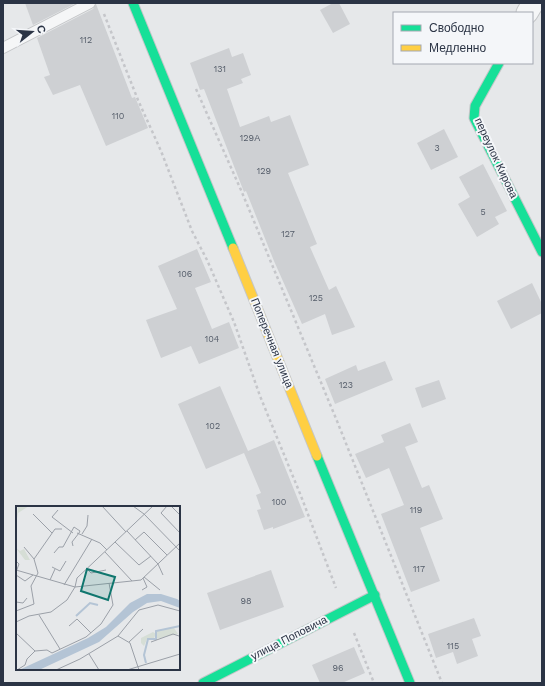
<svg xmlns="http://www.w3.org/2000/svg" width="545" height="686" font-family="'Work Sans',sans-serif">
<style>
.building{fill:#ced0d3}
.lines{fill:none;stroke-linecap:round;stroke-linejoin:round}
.lane-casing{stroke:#c4c6c8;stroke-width:12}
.street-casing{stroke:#c4c6c8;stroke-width:23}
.fast-casing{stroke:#c4c6c8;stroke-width:11}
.slow-casing{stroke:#c4c6c8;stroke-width:11}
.path{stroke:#c5c6ca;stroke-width:2.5;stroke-dasharray:3 3;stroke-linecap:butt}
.lane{stroke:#f5f6f7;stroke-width:10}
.street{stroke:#f5f6f7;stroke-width:21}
.fast{stroke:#16e098;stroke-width:9}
.slow{stroke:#ffcf43;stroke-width:9}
.labels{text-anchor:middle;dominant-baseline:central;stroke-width:4;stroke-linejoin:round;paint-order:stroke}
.number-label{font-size:9px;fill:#545c69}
.street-label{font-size:11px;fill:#2b3445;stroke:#f4f6f9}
.inset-river{fill:none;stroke:#b4c4d5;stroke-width:2}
.inset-road{fill:none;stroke:#9ba0a8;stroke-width:1}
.view{fill:#0f766e;fill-opacity:0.15;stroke:#0f766e;stroke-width:2}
.inset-edge{fill:none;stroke:#2b3445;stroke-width:2}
</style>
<rect width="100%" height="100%" fill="#e6e8ea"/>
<g class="building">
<polygon points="25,3 76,3 33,25"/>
<polygon points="333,3 339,3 350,24 333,33 320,10"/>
<polygon points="96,4 132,98 135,97 148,128 106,146 80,85 53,95 44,77 50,75 37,38 93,9"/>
<polygon points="229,48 232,57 243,53 251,75 241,79 243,83 227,89 240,127 269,116 271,122 290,115 309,165 288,173 317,244 310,247 329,290 336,286 355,327 332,335 325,314 302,324 274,261 246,191 244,192 204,89 200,90 190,63"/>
<polygon points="444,129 458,157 431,170 417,143"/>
<polygon points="483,164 507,211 495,217 499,224 477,237 458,204 470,197 459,177"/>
<polygon points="197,249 211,282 195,288 212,329 229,322 239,348 199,364 191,346 161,358 146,320 177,309 158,266"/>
<polygon points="532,283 542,304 542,313 511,329 497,301"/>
<polygon points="385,361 393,380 335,404 325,379 356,365 358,371"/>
<polygon points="439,380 446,399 422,408 415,388"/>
<polygon points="220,386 248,451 274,440 305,517 273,529 273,527 264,530 257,510 261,509 256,495 261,493 244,453 206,469 178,404"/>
<polygon points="410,423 418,442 405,447 422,488 429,485 443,519 420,528 440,581 411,592 381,514 404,505 389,468 366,478 355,454 384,442 381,435"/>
<polygon points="271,570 284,607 220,630 207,593"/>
<polygon points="474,618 481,636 472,639 478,656 457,664 453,652 436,658 428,634"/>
<polygon points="354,647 365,673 342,683 320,683 312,665"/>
</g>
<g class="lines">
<g class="lane-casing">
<polyline id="lane" points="3,48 90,3"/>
</g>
<g class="street-casing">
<polyline id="street" points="527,13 533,3"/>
</g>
<g class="fast-casing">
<g id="fast">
<polyline points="133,3 233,248"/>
<polyline points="499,63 475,106 474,118 542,252"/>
<polyline points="317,456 410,683"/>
<polyline points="203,683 375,595"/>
</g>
</g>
<g class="slow-casing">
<polyline id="slow" points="233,248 317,456"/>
</g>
<g class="path">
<polyline points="104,14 138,100 161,151 192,231 207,260 234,322 260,396 301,496 336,588"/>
<polyline points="196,89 241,190 337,421 442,683"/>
<polyline points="354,633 374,683"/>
</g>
<use href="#lane" class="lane"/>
<use href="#street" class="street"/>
<use href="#fast" class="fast"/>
<use href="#slow" class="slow"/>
</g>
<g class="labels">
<g class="number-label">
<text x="86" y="40">112</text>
<text x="220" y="69">131</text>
<text x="118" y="116">110</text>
<text x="250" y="138">129А</text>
<text x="437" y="148">3</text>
<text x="264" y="171">129</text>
<text x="483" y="212">5</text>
<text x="288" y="234">127</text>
<text x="185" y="274">106</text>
<text x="316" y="298">125</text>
<text x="212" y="339">104</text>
<text x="346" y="385">123</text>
<text x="213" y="426">102</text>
<text x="279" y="502">100</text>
<text x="416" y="510">119</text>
<text x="419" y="569">117</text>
<text x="246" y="601">98</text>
<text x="453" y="646">115</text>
<text x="338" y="668">96</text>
</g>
<g class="street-label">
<text transform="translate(496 158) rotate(65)">переулок Кирова</text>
<text transform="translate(272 343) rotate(68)">Поперечная улица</text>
<text transform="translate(289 638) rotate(-27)">улица Поповича</text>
</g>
</g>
<g transform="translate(16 506)">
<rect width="164" height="164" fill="#e6e8ea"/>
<path d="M2 0H13L2 7 0 18ZM0 42 4 45 8 43 14 54H9ZM158 122 162 128 140 133V125ZM137 126 140 128 138 132 131 133 128 140 125 137V132Z" fill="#d6ded6"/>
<path d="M131 88H145L161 93 164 95V102L145 95 131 97 117 106 83 136 23 164H3L72 132 90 121 114 97Z" fill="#b4c4d5"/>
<path class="inset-river" d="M60 110 74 97 82 99M130 157 128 149 132 133H140V125L164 120"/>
<path class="inset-road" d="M86 0 110 26M117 0 128 8 164 45M151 0 145 7 164 27M155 0 164 9M42 4 36 11 57 27M17 8 36 27M111 25 142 58 147 69M61 27 84 37 91 44M66 28 71 20 72 9M119 34 128 26 151 49M99 36 123 59 135 50M57 40 56 36 63 27M89 46 116 75M38 47 43 41H47L58 21 64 25 63 27M18 53 39 23H46M0 55 3 58 0 66M36 61 44 65 50 55M71 63 75 67 90 64M0 64 59 81 61 72 137 0M0 69 9 75 17 69M128 71 144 84M34 74 39 63M48 79 76 33M126 84 131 81 127 72M0 96 7 97 11 92M0 105 18 98 15 80 22 67 18 53 8 41M23 109 44 143M0 116 13 110 35 106 51 94 59 81 125 74 164 37M53 120 61 113 75 127M0 127 19 145M102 130 114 137 123 164M113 136 127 123M135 136 157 128 163 130M73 148 83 164M1 164 9 159 11 153 19 145 31 144 36 147 70 131 85 118 97 99 93 77M40 164 64 153 102 130 123 104 142 99 164 105M111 164 164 148"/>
<path class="view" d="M71 63 99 71 92 94 65 85Z"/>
<rect width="164" height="164" class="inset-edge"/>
</g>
<rect width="545" height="686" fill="none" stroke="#2b3445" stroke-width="8"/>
<rect x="393" y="12" width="140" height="52" fill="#f4f6f9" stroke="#a4a8b1"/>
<rect x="401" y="25" width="20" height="6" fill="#16e098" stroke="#a4a8b1"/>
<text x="429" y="32" font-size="12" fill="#2b3445">Свободно</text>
<rect x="401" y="45" width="20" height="6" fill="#ffcf43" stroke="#a4a8b1"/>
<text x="429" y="52" font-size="12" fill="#2b3445">Медленно</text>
<g transform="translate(32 32) rotate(73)" stroke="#f4f6f9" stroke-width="3" paint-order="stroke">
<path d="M0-3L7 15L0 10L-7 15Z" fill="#2b3445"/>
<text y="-6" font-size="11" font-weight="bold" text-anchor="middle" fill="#2b3445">С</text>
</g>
</svg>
